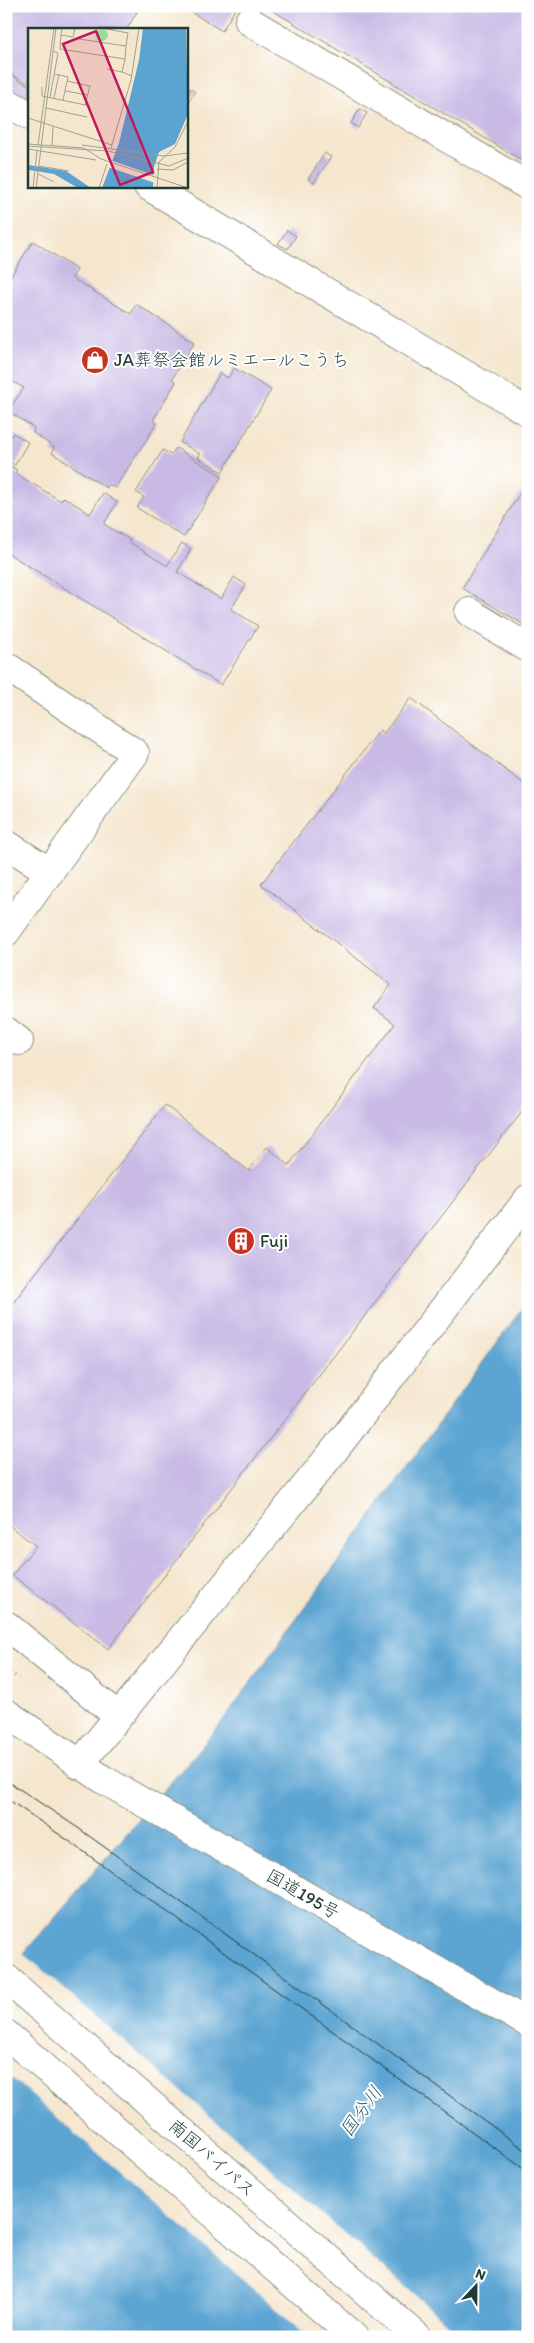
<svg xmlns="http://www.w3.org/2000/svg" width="534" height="2343" font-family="Itim,'Klee One',sans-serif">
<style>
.water{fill:#5ba4d2;stroke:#3d7083}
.pier{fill:#f5e6ce}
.building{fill:#c8bae5}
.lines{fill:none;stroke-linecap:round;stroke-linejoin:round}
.minor-casing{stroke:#8a9281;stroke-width:30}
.highway-casing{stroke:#8a9281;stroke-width:30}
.path{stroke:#8a9281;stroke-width:3;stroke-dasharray:1 4;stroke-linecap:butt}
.minor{stroke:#fff;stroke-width:28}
.highway{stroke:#fff;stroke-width:28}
.tram{stroke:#1f3d34;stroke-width:1}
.labels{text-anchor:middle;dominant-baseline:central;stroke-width:4;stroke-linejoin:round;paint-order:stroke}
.poi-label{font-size:18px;fill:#1f3d34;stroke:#fff;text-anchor:start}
.street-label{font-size:18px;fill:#1f3d34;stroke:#fff}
.water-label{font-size:19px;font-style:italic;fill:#34616b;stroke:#fff}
.inset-road{fill:none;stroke:#9fa290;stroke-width:1}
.view{fill:#c2185b;fill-opacity:0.15;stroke:#c2185b;stroke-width:2.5}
.inset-edge{fill:none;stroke:#1f3d34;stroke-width:2.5}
</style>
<rect width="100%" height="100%" fill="#fff"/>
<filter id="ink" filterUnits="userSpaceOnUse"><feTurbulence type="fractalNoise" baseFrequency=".02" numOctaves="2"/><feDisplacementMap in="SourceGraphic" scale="10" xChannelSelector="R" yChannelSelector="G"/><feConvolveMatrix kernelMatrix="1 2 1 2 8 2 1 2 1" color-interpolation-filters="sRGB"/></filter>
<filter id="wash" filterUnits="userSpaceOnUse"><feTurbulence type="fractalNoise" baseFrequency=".0096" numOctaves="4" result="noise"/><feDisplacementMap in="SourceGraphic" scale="20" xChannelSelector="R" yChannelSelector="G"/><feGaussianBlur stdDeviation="1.12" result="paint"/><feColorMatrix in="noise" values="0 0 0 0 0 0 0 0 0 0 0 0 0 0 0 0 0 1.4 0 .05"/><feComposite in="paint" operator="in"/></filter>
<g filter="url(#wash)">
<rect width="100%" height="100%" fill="#f5e6ce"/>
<polygon class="water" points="528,1300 528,2337 6,2337 6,1974 216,1730"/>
<polygon class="pier" points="22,1952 463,2337 309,2337 6,2073 6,1970"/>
<g id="blocks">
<g class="building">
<polygon points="6,6 127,6 137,12 127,29 29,29 29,84 6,71"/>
<polygon points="181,6 237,6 222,31"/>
<polygon points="265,6 528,6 528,164"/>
<polygon points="12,76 29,86 29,100 6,87"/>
<polygon points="190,88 195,92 186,106 186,93"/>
<polygon points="360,109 367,113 358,128 351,123"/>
<polygon points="325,153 331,157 314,183 308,179"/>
<polygon points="287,230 296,236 288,249 278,244"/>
<polygon points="33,241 77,270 72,278 131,314 136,304 195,342 172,379 176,382 153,420 157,423 115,488 108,484 107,488 52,453 54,447 33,433 34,428 8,411 24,388 8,379 6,382 6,273 11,276"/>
<polygon points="234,368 271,390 222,472 198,458 200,454 180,442 220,373 228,378"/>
<polygon points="13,433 28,442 15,465 6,460 6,445"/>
<polygon points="176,448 222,476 184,537 137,508 144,497 136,492 163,450 171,455"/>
<polygon points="6,463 17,470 15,473 61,501 64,497 90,514 103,493 117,502 104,524 130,540 129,542 167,566 182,543 191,549 177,572 221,599 234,577 246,585 231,609 258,626 221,685 6,552"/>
<polygon points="528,480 528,627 462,588"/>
<polygon points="411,698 528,787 528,1104 108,1649 12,1575 36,1546 6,1523 6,1312 165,1105 249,1171 267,1147 289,1165 395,1024 374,1008 391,985 261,884 380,730 383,734"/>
</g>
</g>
</g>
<g filter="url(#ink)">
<use href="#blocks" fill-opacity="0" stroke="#8a9281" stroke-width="1"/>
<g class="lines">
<g class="minor-casing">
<g id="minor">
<polyline points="249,21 528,186"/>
<polyline points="6,102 29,115"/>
<polyline points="148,186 528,412"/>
<polyline points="469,612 528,648"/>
<polyline points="6,666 135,753 6,932"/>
<polyline points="6,844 50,872"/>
<polyline points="6,1031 19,1041"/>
<polyline points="6,1625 118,1716"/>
<polyline points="79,1765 333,1452 528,1199"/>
</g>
</g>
<g class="highway-casing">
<g id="highway">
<polyline points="6,1713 104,1780 528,2023"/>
<polyline points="6,1978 418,2337"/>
<polyline points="6,2034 354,2337"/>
</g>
</g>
<polyline class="path" points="6,1670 19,1678"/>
<use href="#minor" class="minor"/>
<use href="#highway" class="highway"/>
<g class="tram">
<polyline points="6,1780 78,1828 528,2152"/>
<polyline points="6,1798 69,1841 528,2172"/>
</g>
</g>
</g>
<defs>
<g id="shop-disc" transform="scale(1.4375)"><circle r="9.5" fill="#c8321e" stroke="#fff"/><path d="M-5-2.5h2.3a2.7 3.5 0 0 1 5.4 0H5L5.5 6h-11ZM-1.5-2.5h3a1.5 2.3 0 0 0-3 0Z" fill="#fff"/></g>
<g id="building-disc" transform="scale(1.4375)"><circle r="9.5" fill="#c8321e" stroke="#fff"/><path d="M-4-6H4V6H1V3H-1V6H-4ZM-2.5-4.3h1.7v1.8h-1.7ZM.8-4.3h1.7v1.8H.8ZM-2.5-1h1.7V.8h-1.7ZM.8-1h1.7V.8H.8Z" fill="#fff"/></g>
</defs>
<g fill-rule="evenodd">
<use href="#shop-disc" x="95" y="360"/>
<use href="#building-disc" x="241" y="1241"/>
</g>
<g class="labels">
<g class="poi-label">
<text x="114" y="360">JA葬祭会館ルミエールこうち</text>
<text x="260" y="1241">Fuji</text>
</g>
<g class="street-label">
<text transform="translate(303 1894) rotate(30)">国道195号</text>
<text transform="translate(212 2158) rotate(41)">南国バイパス</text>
</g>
<g class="water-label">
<text transform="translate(361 2111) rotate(-54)">国分川</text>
</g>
</g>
<g transform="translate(28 28)">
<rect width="160" height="160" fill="#f5e6ce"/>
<path d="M68 7a6 6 0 1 1 12 0a6 6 0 1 1-12 0Z" fill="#97df99"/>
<path d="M115 0H158L160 86 147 116 131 124 126 139 125 160H74L91 115 111 32ZM0 137 38 143 63 160H50L26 146 1 142Z" fill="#5ba4d2"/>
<path d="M82 132 128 148 127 155 80 139Z" fill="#f5e6ce"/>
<path class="inset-road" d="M34 0 33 7 45 9 47 0M74 0 100 5 98 18M33 7 32 21 97 31 98 18 51 11M97 31 94 44 104 48M79 41 94 44M27 46 40 49 35 72M39 53 62 58 57 77M14 59V68L62 78M37 63 60 67M22 69 30 25 25 23M26 70 31 46M18 80 59 89M0 90 84 117M0 116 56 120 73 131 160 160M10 117 26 0M54 117 136 128 160 125M0 118 80 123 141 138 160 130M24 118 25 99M83 120 103 52 111 0M0 121 68 132M11 138 41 143M129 141 145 142 160 134M10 146 26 154M5 160 9 123M8 160 28 0M71 160 79 136M129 160 131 134 147 119 160 93"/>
<path class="view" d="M68 3 125 144 92 157 35 16Z"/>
<rect width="160" height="160" class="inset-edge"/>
</g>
<rect width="534" height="2343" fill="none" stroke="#fff" stroke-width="25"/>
<g transform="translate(476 2286) rotate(22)" stroke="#ffffff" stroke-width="4" paint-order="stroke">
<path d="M0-4L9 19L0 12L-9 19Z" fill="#1f3d34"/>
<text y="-8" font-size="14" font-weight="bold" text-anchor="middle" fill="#1f3d34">N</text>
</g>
</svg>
